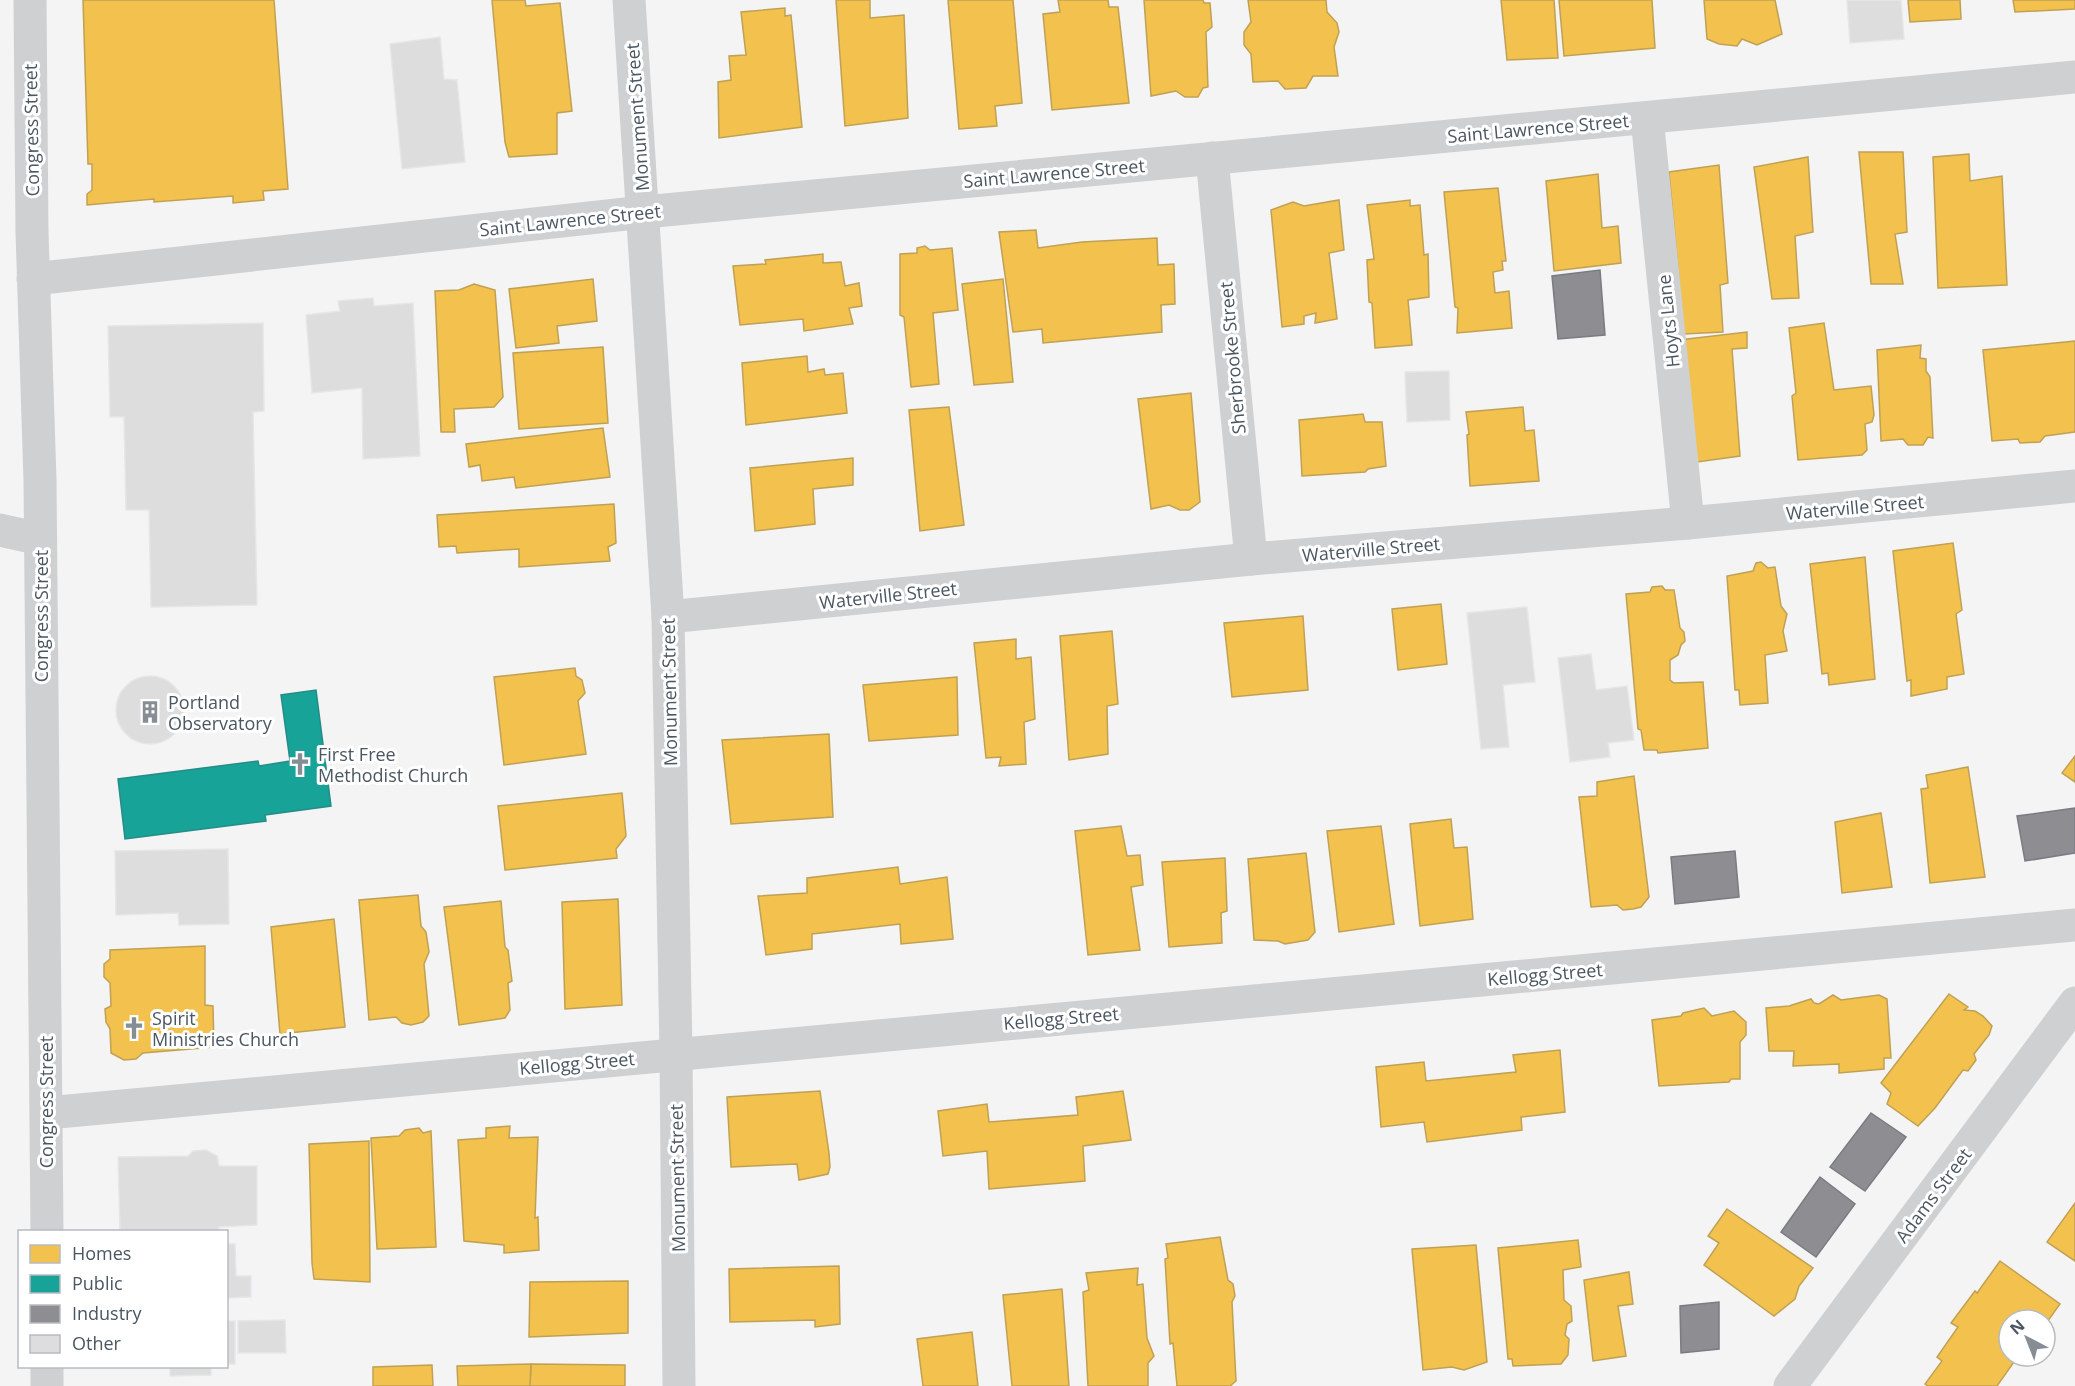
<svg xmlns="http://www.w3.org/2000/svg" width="2075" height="1386" font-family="'Open Sans',sans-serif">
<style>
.homes{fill:#f2c14e;stroke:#c0a154;stroke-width:1.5}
.public{fill:#17a398;stroke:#268c88;stroke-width:1.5}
.industry{fill:#8d8d92;stroke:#797c83;stroke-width:1.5}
.building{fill:#ddddde;stroke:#e5e6e7;stroke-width:1.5}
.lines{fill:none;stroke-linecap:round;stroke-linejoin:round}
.minor{stroke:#ced0d2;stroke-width:33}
.labels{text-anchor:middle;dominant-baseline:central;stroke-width:6;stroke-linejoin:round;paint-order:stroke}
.street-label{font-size:18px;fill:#4a5661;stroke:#fff}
.poi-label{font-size:18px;fill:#4a5661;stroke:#fff;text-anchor:start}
</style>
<rect width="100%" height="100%" fill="#f4f4f4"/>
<g class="homes">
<polygon points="83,0 274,0 288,189 263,191 264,200 233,203 233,196 154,202 154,199 87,205 87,194 92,190 92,164 88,164"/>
<polygon points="492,0 525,0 526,6 560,3 572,111 557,113 557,154 509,157 505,142"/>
<polygon points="836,0 870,0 870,18 904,15 908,118 845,126"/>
<polygon points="948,0 1013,0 1022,103 995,106 997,126 959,129"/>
<polygon points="1058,0 1108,0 1109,7 1118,7 1129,103 1052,110 1043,14 1060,12"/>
<polygon points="1144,0 1203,0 1204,3 1210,3 1212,27 1206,32 1208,87 1203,88 1198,97 1185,97 1176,91 1151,96"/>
<polygon points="1248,0 1326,0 1327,12 1337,23 1339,32 1334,47 1338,76 1313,76 1306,88 1285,89 1278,81 1253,82 1251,54 1244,45 1244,32 1251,22"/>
<polygon points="1501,0 1554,0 1558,58 1507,60"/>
<polygon points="1559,0 1652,0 1655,48 1564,56"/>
<polygon points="1704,0 1775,0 1782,34 1757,45 1742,39 1737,46 1719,44 1707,39"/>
<polygon points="1908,0 1960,0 1961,19 1910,22"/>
<polygon points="2013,0 2075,0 2075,9 2015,12"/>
<polygon points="785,8 785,16 791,15 802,127 719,138 718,82 731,80 729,56 746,55 741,12"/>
<polygon points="1859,152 1903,152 1907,232 1895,234 1903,284 1871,284"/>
<polygon points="1969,154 1970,181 2002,176 2007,285 1938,288 1933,157"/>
<polygon points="1808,157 1813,232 1795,236 1799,298 1772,299 1754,167"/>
<polygon points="1719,165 1728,283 1720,285 1723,332 1684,334 1669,172"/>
<polygon points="1598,174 1602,228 1618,226 1621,263 1554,271 1546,181"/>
<polygon points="1498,188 1506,261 1502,261 1503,270 1493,272 1495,293 1509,291 1512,328 1457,333 1458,308 1455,307 1444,192"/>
<polygon points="1339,200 1344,250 1329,253 1337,319 1315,323 1316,313 1304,316 1304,324 1282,327 1271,210 1293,202 1304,206"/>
<polygon points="1410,200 1410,206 1420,205 1424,255 1428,254 1429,297 1408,300 1412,345 1375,348 1372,303 1369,302 1367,260 1374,259 1367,205"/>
<polygon points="1036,230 1038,248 1082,242 1157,238 1158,265 1174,264 1175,304 1161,305 1162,332 1043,343 1042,329 1013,332 999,232"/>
<polygon points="925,246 930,250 952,248 958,310 933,313 939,384 911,387 904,317 900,315 900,254 917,253 917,248"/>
<polygon points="823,254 823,263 841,262 845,286 859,283 862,306 849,308 853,324 804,331 803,319 740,325 733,266 766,264 765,260"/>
<polygon points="593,279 597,321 557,326 559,343 516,348 509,289"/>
<polygon points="1003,279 1013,382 974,385 962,284"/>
<polygon points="474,284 495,290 503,397 494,407 454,409 455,432 441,432 435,291 459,290"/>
<polygon points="1824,323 1834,390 1871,386 1874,415 1872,422 1865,424 1867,450 1862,455 1798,460 1792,396 1796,393 1789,328"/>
<polygon points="1747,332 1747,348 1732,349 1740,456 1690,463 1679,340"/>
<polygon points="2075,341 2075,432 2045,436 2040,442 2020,443 2018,439 1992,441 1983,350"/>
<polygon points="1921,345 1920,358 1926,359 1926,371 1930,377 1933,438 1928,437 1923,445 1908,445 1903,439 1881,441 1877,350"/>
<polygon points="603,347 608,423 519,429 513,353"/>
<polygon points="807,356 808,372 824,369 825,375 843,373 847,413 746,425 742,363"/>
<polygon points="1191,393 1200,502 1189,510 1180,510 1169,505 1151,509 1138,399"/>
<polygon points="949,407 964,525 920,531 909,410"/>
<polygon points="1523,407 1525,431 1534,430 1539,481 1470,486 1467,435 1469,434 1466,412"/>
<polygon points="1363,414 1365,422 1382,422 1386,466 1368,469 1365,472 1302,476 1299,420"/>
<polygon points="603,428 610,477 516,488 514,477 482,481 480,465 469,467 466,444"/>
<polygon points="853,458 853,485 813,489 815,524 755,531 750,468"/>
<polygon points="614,504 616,543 608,547 610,561 519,567 519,549 457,553 456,546 439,547 437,515"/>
<polygon points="1953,543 1962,610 1956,614 1964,674 1947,677 1947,689 1911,696 1911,680 1907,681 1893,551"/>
<polygon points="1865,557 1875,679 1829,685 1828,673 1822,674 1810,564"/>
<polygon points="1761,562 1768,568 1775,567 1781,606 1787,614 1783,631 1787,651 1765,655 1768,703 1740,705 1739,690 1735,690 1727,576 1753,571 1756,563"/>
<polygon points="1662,586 1665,590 1674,590 1680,628 1684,632 1685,641 1681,645 1678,655 1670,660 1670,680 1674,683 1703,682 1708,748 1658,753 1657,750 1644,750 1641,730 1638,729 1626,594 1650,592 1652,587"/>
<polygon points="1441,604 1447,664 1398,670 1392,609"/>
<polygon points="1303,616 1308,690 1232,697 1224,623"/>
<polygon points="1112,631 1118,704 1107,706 1108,754 1069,760 1060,636"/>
<polygon points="1016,639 1016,659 1031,657 1035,719 1024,722 1026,764 999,766 1001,757 986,758 974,643"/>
<polygon points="575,668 576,676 582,680 585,693 578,701 586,754 504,765 494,677"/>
<polygon points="957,677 958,735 869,741 863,685"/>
<polygon points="829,734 833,817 731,824 722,740"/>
<polygon points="2075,756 2075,782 2062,773"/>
<polygon points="1968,767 1985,877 1930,883 1921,789 1928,788 1926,775"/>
<polygon points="1634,776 1649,897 1641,907 1633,909 1623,910 1617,905 1591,907 1579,797 1597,796 1597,782"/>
<polygon points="622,793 626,836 616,849 617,858 505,870 498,806"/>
<polygon points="1881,813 1892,887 1842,893 1835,822"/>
<polygon points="1451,819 1454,848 1467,847 1473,919 1420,926 1410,824"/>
<polygon points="1121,826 1127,856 1140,855 1143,885 1131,887 1140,950 1088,955 1075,831"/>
<polygon points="1381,826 1394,924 1339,932 1327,831"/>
<polygon points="1306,853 1315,932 1308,940 1285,944 1278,941 1254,940 1248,859"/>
<polygon points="1225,858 1227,911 1221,913 1222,943 1169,947 1162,862"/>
<polygon points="898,867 900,884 947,877 953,939 901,944 900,924 812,934 812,949 766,955 758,896 807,893 807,878"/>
<polygon points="418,895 421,926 426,932 429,952 424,964 429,1016 423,1022 411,1025 402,1023 396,1017 369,1020 359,900"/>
<polygon points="618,899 622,1005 565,1009 562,902"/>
<polygon points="501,901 505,947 508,950 512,981 508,983 510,1010 505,1018 459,1025 444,907"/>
<polygon points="334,919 345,1027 280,1034 271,927"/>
<polygon points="205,946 205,1005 213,1006 214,1047 143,1053 136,1059 124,1060 111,1053 110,1029 106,1022 105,1009 111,1006 110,983 104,977 104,964 110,959 110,950"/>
<polygon points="1949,994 1968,1007 1964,1010 1975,1011 1983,1016 1992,1026 1989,1035 1974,1054 1976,1060 1968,1071 1963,1070 1935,1108 1918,1126 1887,1104 1891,1093 1881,1083"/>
<polygon points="1833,995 1841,1000 1879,995 1887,999 1891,1058 1884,1058 1884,1069 1839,1073 1839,1064 1793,1066 1794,1051 1769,1051 1766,1008 1789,1006 1811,999 1814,1003 1819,1004"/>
<polygon points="1704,1008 1712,1016 1734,1011 1746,1022 1746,1035 1740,1042 1740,1079 1731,1079 1729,1082 1659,1086 1652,1020 1681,1016 1683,1013"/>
<polygon points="1560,1050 1565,1112 1521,1117 1522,1130 1427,1142 1424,1122 1381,1127 1376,1067 1424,1062 1426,1081 1516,1072 1513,1055"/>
<polygon points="820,1091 829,1153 830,1167 828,1174 799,1180 797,1164 731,1167 727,1097"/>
<polygon points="1123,1091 1131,1140 1083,1146 1085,1181 989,1189 987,1151 943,1156 938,1111 987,1104 989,1122 1078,1115 1076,1097"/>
<polygon points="510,1126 509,1138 538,1137 535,1218 538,1217 539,1250 504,1253 504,1245 464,1241 458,1140 486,1138 486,1128"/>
<polygon points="419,1128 423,1133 431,1131 436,1247 377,1249 371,1138 399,1136 405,1130"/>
<polygon points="369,1141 370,1282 314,1279 312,1263 309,1144"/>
<polygon points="2075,1203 2075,1261 2047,1242"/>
<polygon points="1727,1209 1813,1268 1799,1286 1795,1299 1774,1316 1704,1265 1719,1243 1708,1236"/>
<polygon points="1220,1237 1228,1280 1233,1284 1235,1296 1232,1302 1236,1381 1230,1386 1177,1386 1173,1343 1170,1344 1165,1259 1168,1258 1166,1244"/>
<polygon points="1578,1240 1581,1267 1563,1270 1564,1300 1571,1306 1572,1321 1567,1324 1565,1335 1569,1339 1568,1355 1561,1364 1513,1366 1512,1359 1508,1359 1498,1248"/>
<polygon points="1476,1245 1487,1362 1464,1370 1452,1367 1423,1370 1412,1249"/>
<polygon points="2000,1261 2060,1304 2045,1325 2045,1320 2009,1320 2009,1356 2012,1356 2010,1359 2014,1362 1997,1386 1928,1386 1925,1384 1942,1361 1937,1357 1958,1327 1951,1323 1975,1291 1977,1293"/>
<polygon points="839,1266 840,1324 815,1327 815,1320 730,1322 729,1269"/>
<polygon points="1138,1268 1137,1285 1143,1284 1147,1338 1154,1356 1148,1363 1148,1386 1088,1386 1083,1292 1089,1290 1086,1273"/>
<polygon points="1629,1272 1633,1304 1618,1306 1626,1356 1593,1361 1584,1280"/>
<polygon points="628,1281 628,1333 529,1337 530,1282"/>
<polygon points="1062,1289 1069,1386 1012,1386 1003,1295"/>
<polygon points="972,1332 978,1386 923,1386 917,1339"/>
<polygon points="531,1364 625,1365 625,1386 530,1386"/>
<polygon points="531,1364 530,1386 458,1386 457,1366"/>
<polygon points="432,1365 433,1386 373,1386 373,1367"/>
</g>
<polygon class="public" points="316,690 331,806 265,815 266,821 125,839 118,779 258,761 259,766 290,761 281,695"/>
<g class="industry">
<polygon points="1600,270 1605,335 1558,339 1552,276"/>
<polygon points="2075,808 2075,853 2025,861 2017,816"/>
<polygon points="1735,851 1739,897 1675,904 1671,857"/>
<polygon points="1871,1113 1906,1137 1865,1191 1830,1167"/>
<polygon points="1820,1177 1855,1204 1816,1257 1781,1232"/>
<polygon points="1719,1302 1719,1349 1681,1353 1680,1306"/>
</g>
<g class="building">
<polygon points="1847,0 1901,0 1904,39 1850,43"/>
<polygon points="440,37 444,79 457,80 465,162 402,169 390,44"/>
<polygon points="373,298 374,306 413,303 420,456 363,459 362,388 312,393 306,315 340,311 338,301"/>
<polygon points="263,323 264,411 253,412 257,605 151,607 149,510 126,510 124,417 110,417 108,326"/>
<polygon points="1449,371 1450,420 1407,422 1405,372"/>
<polygon points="1527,607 1535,682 1503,685 1509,747 1481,749 1467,613"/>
<polygon points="1591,654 1596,690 1627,686 1634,740 1608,743 1610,757 1570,762 1558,658"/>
<circle cx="150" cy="710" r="34"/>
<polygon points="228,849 229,924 179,925 178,913 116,915 115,851"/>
<polygon points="206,1150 217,1156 219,1166 257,1166 257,1225 219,1227 218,1232 120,1232 118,1157 188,1156 193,1151"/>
<polygon points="226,1244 235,1244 236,1276 251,1276 251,1297 226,1298"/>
<polygon points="285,1320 286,1353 238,1353 238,1321"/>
<rect x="226" y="1321" width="9" height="43"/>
<polygon points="170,1366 211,1366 211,1375 170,1376"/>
</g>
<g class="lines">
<g class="minor">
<polyline points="30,0 32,232 40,480 47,1232"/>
<polyline points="629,0 668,617 676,1054 679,1386"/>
<polyline points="1647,118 1688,523"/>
<polyline points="1212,158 1251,559"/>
<polyline points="33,279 644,212 2075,77"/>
<polyline points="0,530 40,539"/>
<polyline points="668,617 1251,559 1688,523 2075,486"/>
<polyline points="47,1113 2075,925"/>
<polyline points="47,1386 47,1366"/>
<polyline points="1790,1386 2075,1003"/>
</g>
</g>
<defs>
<g id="building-bare" transform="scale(1.8)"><path d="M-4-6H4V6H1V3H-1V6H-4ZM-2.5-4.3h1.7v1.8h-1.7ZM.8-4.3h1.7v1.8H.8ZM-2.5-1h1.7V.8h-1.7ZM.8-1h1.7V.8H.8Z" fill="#868d94" stroke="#fff" stroke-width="2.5" paint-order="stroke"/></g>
<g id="church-bare" transform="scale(1.8)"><path d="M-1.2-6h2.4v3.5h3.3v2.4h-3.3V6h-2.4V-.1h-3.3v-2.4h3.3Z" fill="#868d94" stroke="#fff" stroke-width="2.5" paint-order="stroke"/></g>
</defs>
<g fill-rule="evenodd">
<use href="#building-bare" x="150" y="712"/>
<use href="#church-bare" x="300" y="764"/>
<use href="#church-bare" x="134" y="1028"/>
</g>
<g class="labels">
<g class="street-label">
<text transform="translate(637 117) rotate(-94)">Monument Street</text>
<text transform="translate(1538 128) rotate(-5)">Saint Lawrence Street</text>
<text transform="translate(31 130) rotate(-91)">Congress Street</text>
<text transform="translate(1054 173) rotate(-5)">Saint Lawrence Street</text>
<text transform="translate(570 220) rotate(-6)">Saint Lawrence Street</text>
<text transform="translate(1668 321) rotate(-96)">Hoyts Lane</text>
<text transform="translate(1232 358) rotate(-95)">Sherbrooke Street</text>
<text transform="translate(1855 507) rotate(-5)">Waterville Street</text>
<text transform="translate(1371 549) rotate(-5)">Waterville Street</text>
<text transform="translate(888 595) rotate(-6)">Waterville Street</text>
<text transform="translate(41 616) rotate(-90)">Congress Street</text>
<text transform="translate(669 692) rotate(-91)">Monument Street</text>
<text transform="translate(1545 974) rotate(-5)">Kellogg Street</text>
<text transform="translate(1061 1018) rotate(-5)">Kellogg Street</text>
<text transform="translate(577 1063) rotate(-5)">Kellogg Street</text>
<text transform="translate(46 1102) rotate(-90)">Congress Street</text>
<text transform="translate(677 1178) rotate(-91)">Monument Street</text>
<text transform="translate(1933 1195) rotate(-53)">Adams Street</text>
</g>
<g class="poi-label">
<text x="168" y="702">Portland<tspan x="168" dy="21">Observatory</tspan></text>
<text x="318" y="754">First Free<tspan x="318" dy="21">Methodist Church</tspan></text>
<text x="152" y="1018">Spirit<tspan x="152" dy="21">Ministries Church</tspan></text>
</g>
</g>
<rect x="18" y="1230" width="210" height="138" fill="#ffffff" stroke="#b7bbc0" stroke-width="1.5"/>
<rect x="30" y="1245" width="30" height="18" fill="#f2c14e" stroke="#b7bbc0" stroke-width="1.5"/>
<text x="72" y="1260" font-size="18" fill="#4a5661">Homes</text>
<rect x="30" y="1275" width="30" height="18" fill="#17a398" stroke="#b7bbc0" stroke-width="1.5"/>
<text x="72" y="1290" font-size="18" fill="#4a5661">Public</text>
<rect x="30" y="1305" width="30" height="18" fill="#8d8d92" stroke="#b7bbc0" stroke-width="1.5"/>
<text x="72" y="1320" font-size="18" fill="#4a5661">Industry</text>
<rect x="30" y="1335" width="30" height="18" fill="#ddddde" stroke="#b7bbc0" stroke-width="1.5"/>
<text x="72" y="1350" font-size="18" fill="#4a5661">Other</text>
<g transform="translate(2027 1338) rotate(318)"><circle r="28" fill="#ffffff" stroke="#b7bbc0" stroke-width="1.5"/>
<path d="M0-4.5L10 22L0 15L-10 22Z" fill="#868d94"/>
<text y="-9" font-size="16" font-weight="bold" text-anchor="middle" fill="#4a5661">N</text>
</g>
</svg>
